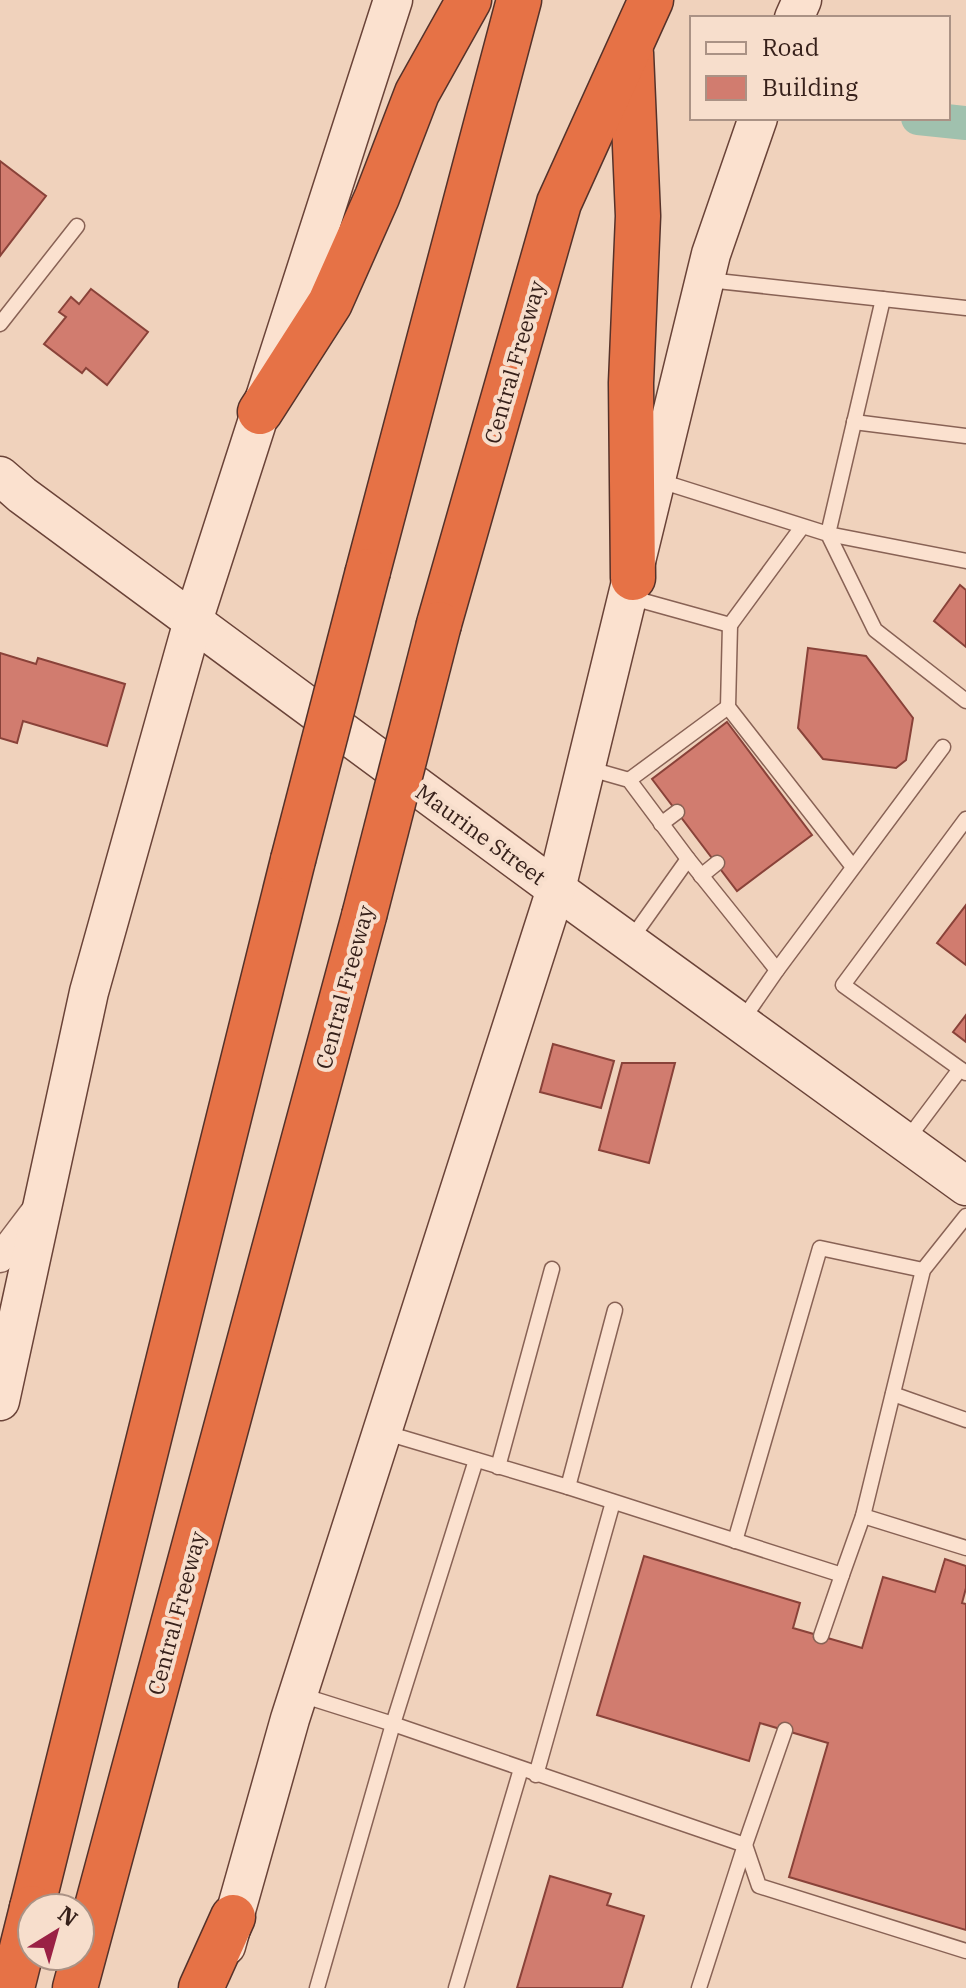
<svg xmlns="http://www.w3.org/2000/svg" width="966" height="1988" font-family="'IBM Plex Serif',serif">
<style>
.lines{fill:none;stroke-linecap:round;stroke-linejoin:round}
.canal{stroke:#a0c1ae;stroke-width:34}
.building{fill:#d17c6f;stroke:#894239;stroke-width:2}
.lane-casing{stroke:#886255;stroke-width:17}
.street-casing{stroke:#886255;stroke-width:31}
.secondary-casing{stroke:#6a4338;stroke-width:41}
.highway-casing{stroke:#55322a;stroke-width:47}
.lane{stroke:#fbe1cf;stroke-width:14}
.street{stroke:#fbe1cf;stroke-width:28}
.secondary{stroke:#fbe1cf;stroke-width:38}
.highway{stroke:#e67246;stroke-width:44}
.highway-bridge-casing{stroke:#55322a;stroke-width:47;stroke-linecap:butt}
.highway-bridge{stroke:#e67246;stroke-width:44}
.labels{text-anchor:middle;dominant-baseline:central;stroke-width:8;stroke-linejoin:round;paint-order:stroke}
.street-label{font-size:22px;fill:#36201a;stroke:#f7decc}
</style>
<rect width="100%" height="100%" fill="#f0d2bc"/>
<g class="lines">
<polyline class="canal" points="918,118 966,123"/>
</g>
<g class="building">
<polygon points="0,161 46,196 0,256"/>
<polygon points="91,289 148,332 107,385 86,368 82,373 44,344 66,317 59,312 71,297 79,304"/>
<polygon points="960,585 966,590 966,647 934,621"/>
<polygon points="808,648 866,656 913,718 906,760 896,768 823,759 798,728"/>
<polygon points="0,653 36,664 38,658 125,684 107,746 23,721 17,743 0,738"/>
<polygon points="727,722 812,835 737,891 652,779"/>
<polygon points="966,905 966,965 937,943"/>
<polygon points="966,1015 966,1042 953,1032"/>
<polygon points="553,1044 614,1061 601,1108 540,1092"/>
<polygon points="622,1063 675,1063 649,1163 599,1150"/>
<polygon points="644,1556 800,1603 793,1628 862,1648 883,1577 935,1592 945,1559 966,1566 966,1588 962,1603 966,1604 966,1930 789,1877 828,1743 760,1723 749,1761 597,1715"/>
<polygon points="550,1876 611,1894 607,1905 644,1916 622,1988 517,1988"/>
</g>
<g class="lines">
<g class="lane-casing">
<g id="lane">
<polyline points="708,280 966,308"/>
<polyline points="883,299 828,534 966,561"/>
<polyline points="0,324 77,226"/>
<polyline points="854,422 966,436"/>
<polyline points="657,480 828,534 875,630 966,701"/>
<polyline points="629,597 730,625 802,527"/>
<polyline points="730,625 728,707 853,867"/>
<polyline points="587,768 629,780 688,859 777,970 741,1022"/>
<polyline points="629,780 728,707"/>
<polyline points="966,819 843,985 966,1073"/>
<polyline points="661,824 677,812"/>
<polyline points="701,876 717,863"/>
<polyline points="629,942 688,859"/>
<polyline points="777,970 943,747"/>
<polyline points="906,1141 960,1069"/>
<polyline points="893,1394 966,1420"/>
<polyline points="383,1432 568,1487 842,1575 863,1516 923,1270 966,1216"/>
<polyline points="498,1467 552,1269"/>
<polyline points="568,1487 615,1310"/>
<polyline points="863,1516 966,1548"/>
<polyline points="735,1541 820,1248 923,1270"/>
<polyline points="821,1636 842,1575"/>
<polyline points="298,1694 393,1724 745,1845 785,1730"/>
<polyline points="536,1775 613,1502"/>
<polyline points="745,1845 759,1886 966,1951"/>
<polyline points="317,1988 393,1724 476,1460"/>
<polyline points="456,1988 521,1769"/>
<polyline points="699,1988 745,1845"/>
</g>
</g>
<g class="street-casing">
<polyline id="street" points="0,1258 38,1208"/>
</g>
<g class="secondary-casing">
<g id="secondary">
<polyline points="794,18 802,0"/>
<polyline points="0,476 22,495 556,889 966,1186"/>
<polyline points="0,1401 89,992 193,621 393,0"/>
<polyline points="226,1946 290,1719 556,889 711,254 758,118"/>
</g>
</g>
<g class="highway-casing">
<g id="highway">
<polyline points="631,53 638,216 631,383 633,578"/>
<polyline points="260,412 330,303 377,197 417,93 469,0"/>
<polyline points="368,571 519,0"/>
<polyline points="439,624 559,203 651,0"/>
<polyline points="32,1908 293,860"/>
<polyline points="12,1988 32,1908"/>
<polyline points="75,1988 364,916"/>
<polyline points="201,1988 233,1917"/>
</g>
</g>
<use href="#lane" class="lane"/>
<use href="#street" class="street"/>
<use href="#secondary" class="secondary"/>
<use href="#highway" class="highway"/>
<g class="highway-bridge-casing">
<g id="highway-bridge">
<polyline points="293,860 368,571"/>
<polyline points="364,916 439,624"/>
</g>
</g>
<use href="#highway-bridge" class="highway-bridge"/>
</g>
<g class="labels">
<g class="street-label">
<text transform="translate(514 362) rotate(-74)">Central Freeway</text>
<text transform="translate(481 834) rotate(36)">Maurine Street</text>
<text transform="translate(344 987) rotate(-75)">Central Freeway</text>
<text transform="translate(176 1613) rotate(-75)">Central Freeway</text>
</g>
</g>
<rect x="690" y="16" width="260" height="104" fill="#f7decc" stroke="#aa9285" stroke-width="2"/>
<rect x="706" y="42" width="40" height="12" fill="#fbe1cf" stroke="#aa9285" stroke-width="2"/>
<text x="762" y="56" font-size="24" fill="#36201a">Road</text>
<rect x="706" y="76" width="40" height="24" fill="#d17c6f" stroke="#aa9285" stroke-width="2"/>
<text x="762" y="96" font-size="24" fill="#36201a">Building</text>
<g transform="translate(56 1932) rotate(37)"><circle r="38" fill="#f7decc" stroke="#aa9285" stroke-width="2"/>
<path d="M0-6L14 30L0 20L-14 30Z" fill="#9a2145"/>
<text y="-12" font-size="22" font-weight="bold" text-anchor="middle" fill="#36201a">N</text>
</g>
</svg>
